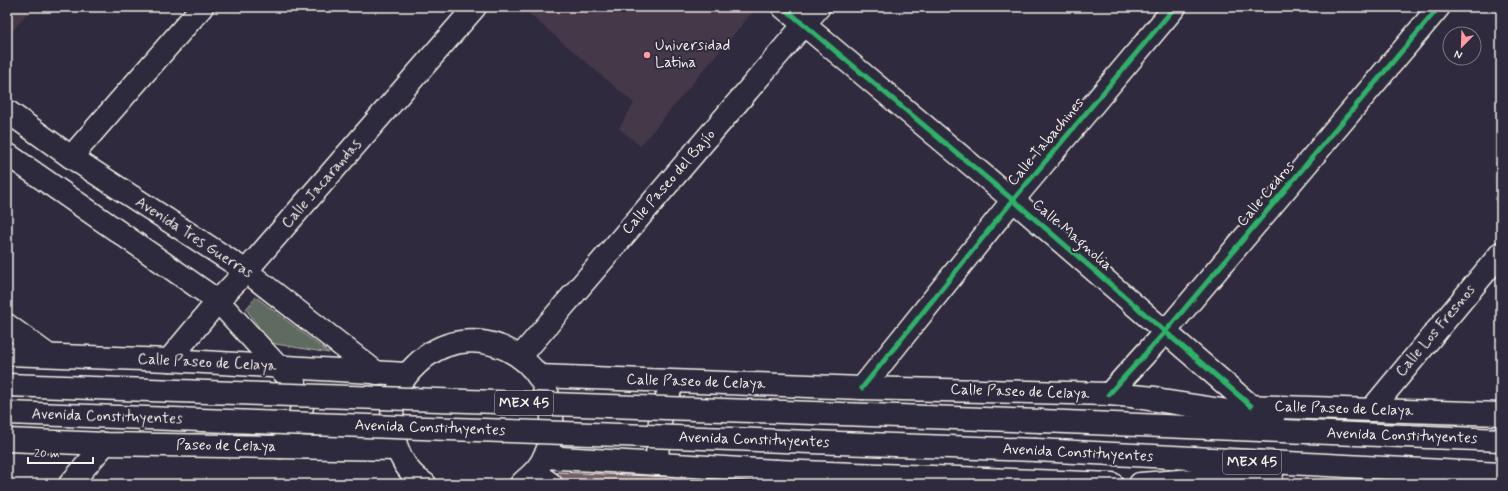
<svg xmlns="http://www.w3.org/2000/svg" width="1508" height="491" font-family="Mynerve,sans-serif">
<style>
.built{fill:#44394a}
.green{fill:#5f6b61;stroke:#aaaea4}
.building{fill:#755d68;stroke:#f4f1e8;filter:url(#shadow)}
.lines{fill:none;stroke-linecap:round;stroke-linejoin:round}
.street-casing{stroke:#f4f1e8;stroke-width:25}
.secondary-casing{stroke:#f4f1e8;stroke-width:25}
.primary-casing{stroke:#f4f1e8;stroke-width:25}
.street{stroke:#2f2a3d;stroke-width:22}
.secondary{stroke:#2f2a3d;stroke-width:22}
.primary{stroke:#2f2a3d;stroke-width:22}
.primary-bridge-casing{stroke:#f4f1e8;stroke-width:25;stroke-linecap:butt}
.primary-bridge{stroke:#2f2a3d;stroke-width:22}
.cycleway-casing{stroke:#2f2a3d;stroke-width:8}
.cycleway{stroke:#2db169;stroke-width:5}
.poi-dot{fill:#ff9aa2;stroke:#2f2a3d;stroke-width:1.5}
.labels{text-anchor:middle;dominant-baseline:central;stroke-width:4;stroke-linejoin:round;paint-order:stroke}
.shield{fill:#2f2a3d;stroke:#b9b5b5;stroke-width:1}
.shield-label{font-size:14px;font-weight:bold;fill:#f4f1e8}
.poi-label{font-size:15px;fill:#f4f1e8;stroke:#2f2a3d;text-anchor:start}
.street-label{font-size:15px;fill:#f4f1e8;stroke:#2f2a3d}
</style>
<defs>
<filter id="shadow"><feDropShadow dx="2.5" dy="4.5" stdDeviation="0" flood-color="#0009"/></filter>
</defs>
<rect width="100%" height="100%" fill="#2f2a3d"/>
<filter id="ink" filterUnits="userSpaceOnUse"><feTurbulence type="fractalNoise" baseFrequency=".025" numOctaves="2"/><feDisplacementMap in="SourceGraphic" scale="8" xChannelSelector="R" yChannelSelector="G"/><feConvolveMatrix kernelMatrix="1 2 1 2 8 2 1 2 1" color-interpolation-filters="sRGB"/></filter>
<g filter="url(#ink)">
<g class="built">
<polygon points="7,7 32,7 7,38"/>
<polygon points="521,7 757,7 640,146 619,128 634,103"/>
</g>
<polygon class="green" points="256,297 329,353 270,343 246,309"/>
<polygon class="building" points="558,472 742,480 739,484 563,484 554,478"/>
<g class="lines">
<g class="street-casing">
<g id="street">
<polyline points="783,7 1013,200 1251,406"/>
<polyline points="71,157 202,7"/>
<polyline points="7,325 48,355"/>
<polyline points="169,360 218,301 246,271 475,7"/>
<polyline points="279,368 293,381 303,402 299,420 293,431 280,447"/>
<polyline points="862,388 1013,200 1175,7"/>
<polyline points="1109,394 1165,332 1439,7"/>
<polyline points="1371,410 1501,253"/>
<polyline points="70,484 105,444"/>
<polyline points="766,484 776,471"/>
</g>
</g>
<g class="secondary-casing">
<g id="secondary">
<polyline points="7,111 71,157 246,271 377,373"/>
<polyline points="7,154 218,301 279,368"/>
<polyline points="7,354 169,360 406,374"/>
<polyline points="520,357 819,7"/>
<polyline points="539,376 862,388 1109,394 1155,398"/>
<polyline points="1245,406 1501,414"/>
<polyline points="7,440 105,444 397,449"/>
<polyline points="544,457 776,471 1112,484"/>
<path d="M657 464C658 439 658 413 670 391"/>
<polyline points="534,472 551,484"/>
<path d="M425 484C403 471 392 443 392 419 392 398 401 379 416 365 468 312 557 354 552 427 551 443 545 460 534 472 530 476 525 480 521 484"/>
</g>
</g>
<g class="primary-casing">
<g id="primary">
<polyline points="1136,397 1273,418"/>
<polyline points="1041,421 1501,440"/>
<polyline points="1036,450 1501,474"/>
<polyline points="1140,484 1272,474"/>
</g>
</g>
<use href="#street" class="street"/>
<use href="#secondary" class="secondary"/>
<use href="#primary" class="primary"/>
<g class="primary-bridge-casing">
<g id="primary-bridge">
<polyline points="7,385 1041,421"/>
<polyline points="7,413 1036,450"/>
</g>
</g>
<use href="#primary-bridge" class="primary-bridge"/>
<g class="cycleway-casing">
<g id="cycleway">
<polyline points="783,7 1013,200 1251,406"/>
<polyline points="862,388 1013,200 1175,7"/>
<polyline points="1109,394 1165,332 1439,7"/>
</g>
</g>
<use href="#cycleway" class="cycleway"/>
</g>
</g>
<circle class="poi-dot" cx="647" cy="55" r="4"/>
<g class="labels">
<g class="shield">
<rect x="495" y="391" width="58" height="24" rx="3"/>
<rect x="1223" y="450" width="58" height="24" rx="3"/>
</g>
<g class="shield-label">
<text x="524" y="403">MEX 45</text>
<text x="1252" y="462">MEX 45</text>
</g>
<g class="poi-label">
<text x="655" y="46">Universidad<tspan x="655" dy="17">Latina</tspan></text>
</g>
<g class="street-label">
<text transform="translate(1046 142) rotate(-50)">Calle Tabachines</text>
<text transform="translate(669 182) rotate(-49)">Calle Paseo del Bajío</text>
<text transform="translate(322 184) rotate(-49)">Calle Jacarandas</text>
<text transform="translate(1266 194) rotate(-50)">Calle Cedros</text>
<text transform="translate(1072 235) rotate(41)">Calle Magnolia</text>
<text transform="translate(194 238) rotate(33)">Avenida Tres Guerras</text>
<text transform="translate(1436 331) rotate(-50)">Calle Los Fresnos</text>
<text transform="translate(207 363) rotate(3)">Calle Paseo de Celaya</text>
<text transform="translate(696 382) rotate(2)">Calle Paseo de Celaya</text>
<text transform="translate(1020 392) rotate(2)">Calle Paseo de Celaya</text>
<text transform="translate(1344 409) rotate(2)">Calle Paseo de Celaya</text>
<text transform="translate(107 417) rotate(2)">Avenida Constituyentes</text>
<text transform="translate(430 428) rotate(2)">Avenida Constituyentes</text>
<text transform="translate(1402 436) rotate(2)">Avenida Constituyentes</text>
<text transform="translate(754 440) rotate(2)">Avenida Constituyentes</text>
<text transform="translate(226 446) rotate(1)">Paseo de Celaya</text>
<text transform="translate(1078 453) rotate(3)">Avenida Constituyentes</text>
</g>
</g>
<rect width="1508" height="491" fill="none" stroke="#2f2a3d" stroke-width="24"/>
<rect x="12" y="12" width="1484" height="467" fill="none" stroke="#f4f1e8" stroke-width="1.5" filter="url(#ink)"/>
<g transform="translate(1462 46) rotate(203)"><circle r="19" fill="#2f2a3d" stroke="#7e7a81"/>
<path d="M0-3L7 15L0 10L-7 15Z" fill="#ff9aa2"/>
<text y="-6" font-size="11" font-weight="bold" text-anchor="middle" fill="#f4f1e8">N</text>
</g>
<path d="M28 457v6h65v-6" fill="none" stroke="#f4f1e8" stroke-width="2"/>
<text x="34" y="457" font-size="12" fill="#f4f1e8" stroke="#2f2a3d" stroke-width="3" paint-order="stroke">20 m</text>
</svg>
